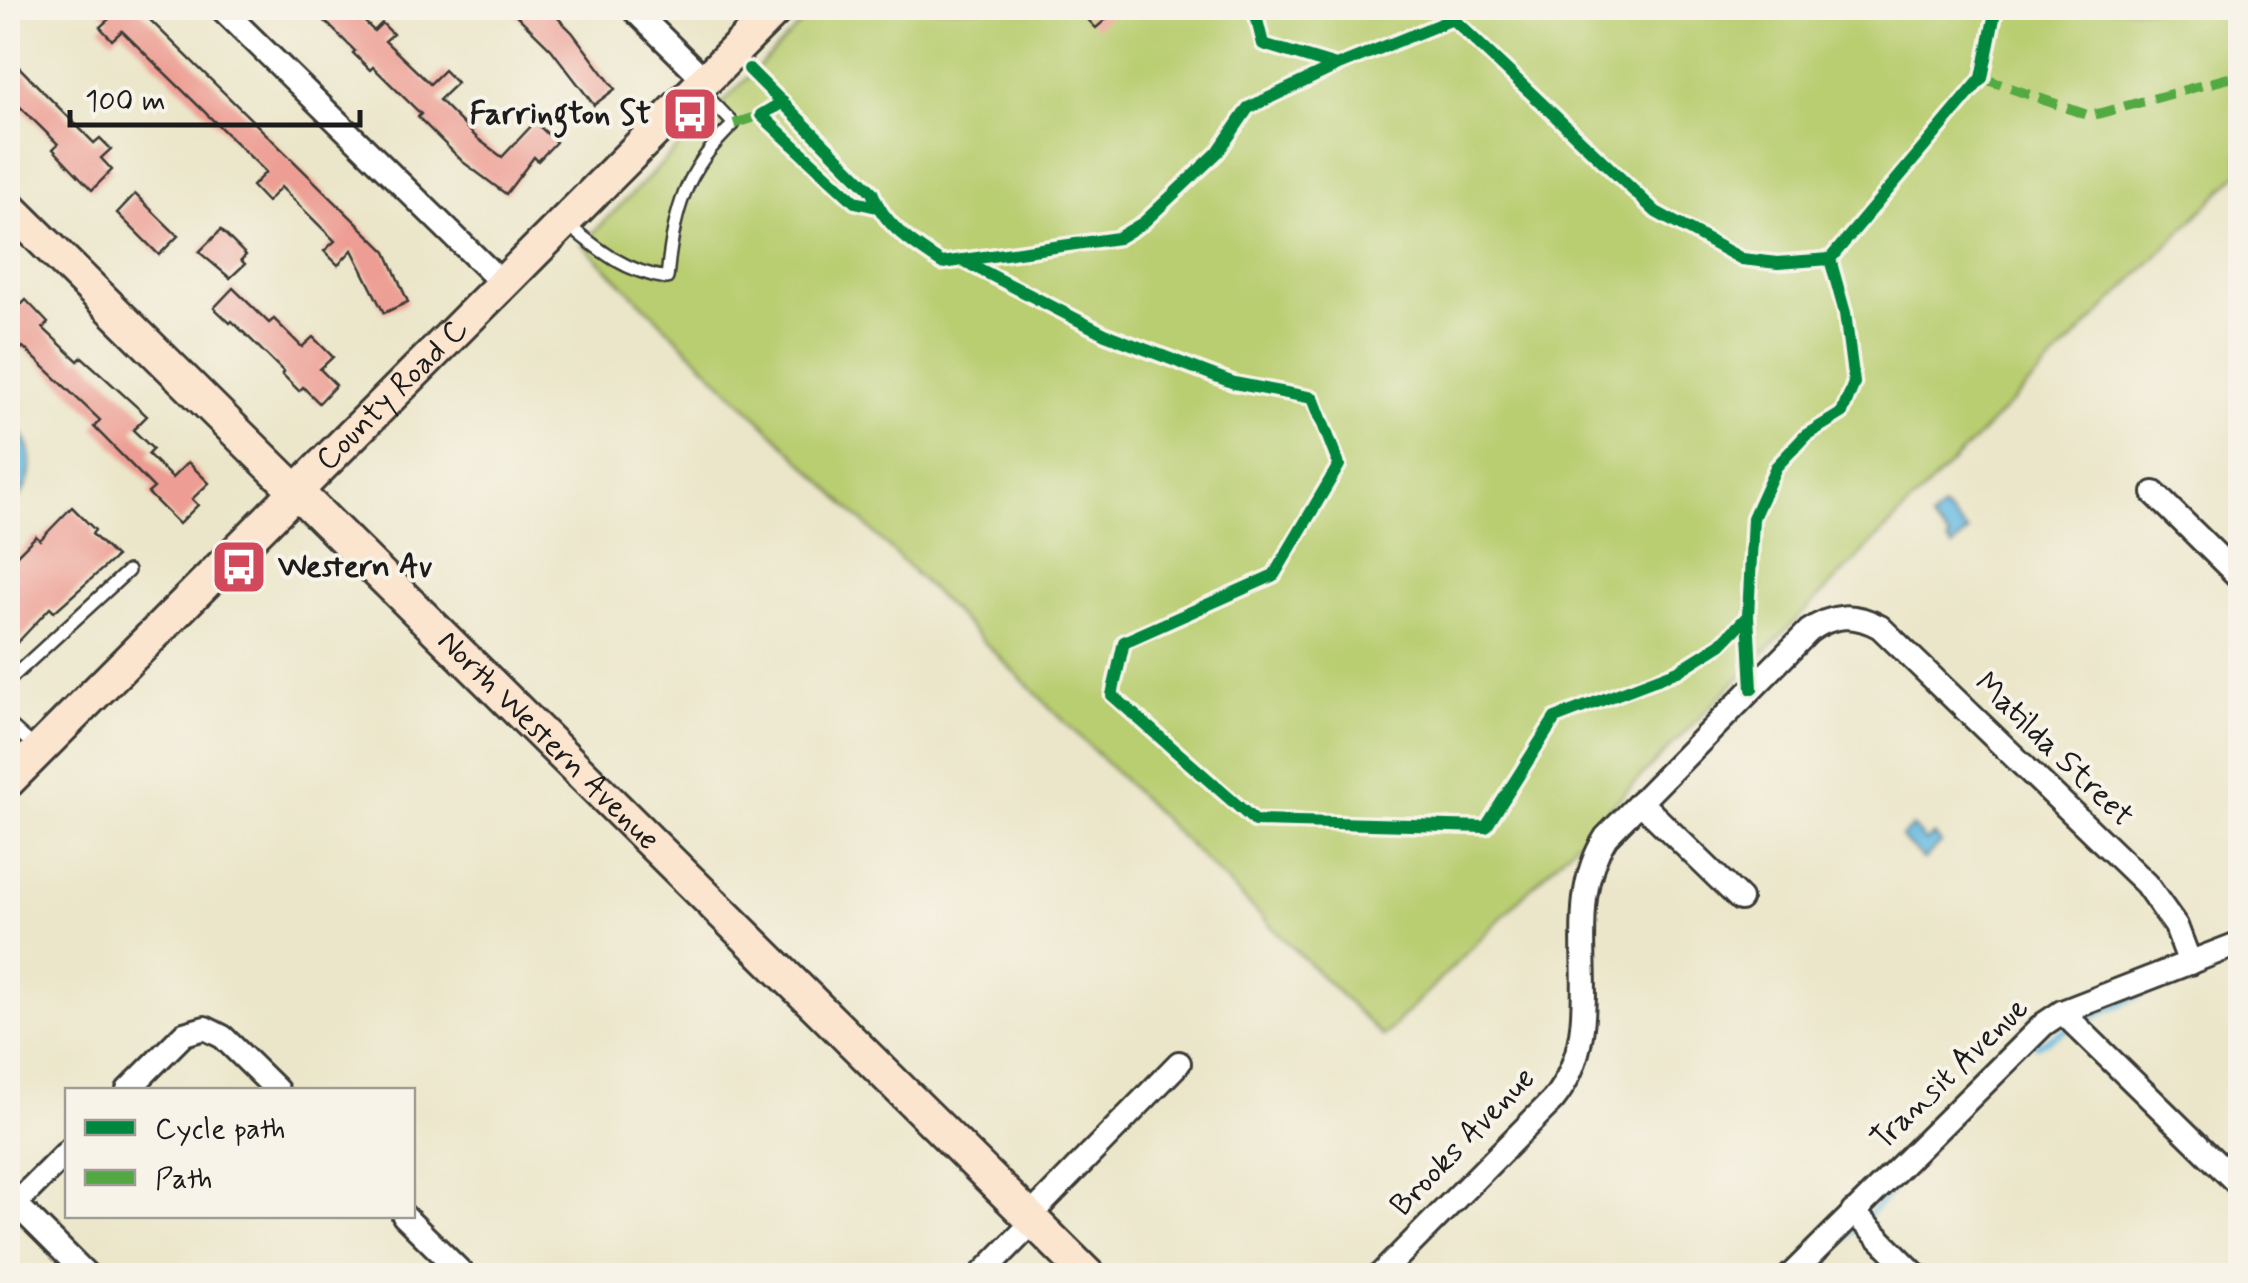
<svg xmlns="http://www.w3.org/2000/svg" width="2248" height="1283" font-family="Mynerve,sans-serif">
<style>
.green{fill:#b9cd71;stroke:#6a7446;stroke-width:2.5}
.water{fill:#64b9e1;stroke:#406a7e;stroke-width:2.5}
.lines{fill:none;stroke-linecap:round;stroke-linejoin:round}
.stream{stroke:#64b9e1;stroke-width:6}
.building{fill:#ed9d93}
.lane-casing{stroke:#3b3a36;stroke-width:16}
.street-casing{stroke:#3b3a36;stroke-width:28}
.secondary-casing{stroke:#3b3a36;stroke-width:38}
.lane{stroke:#fff;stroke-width:11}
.street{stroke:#fff;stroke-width:22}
.secondary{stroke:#fbe5cf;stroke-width:32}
.quiet{stroke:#52a943;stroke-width:10;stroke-dasharray:20 10;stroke-linecap:butt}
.cycleway-casing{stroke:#f7f3e8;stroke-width:19}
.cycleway{stroke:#00873e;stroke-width:12}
.labels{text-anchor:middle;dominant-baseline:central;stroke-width:8;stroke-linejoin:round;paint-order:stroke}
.poi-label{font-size:32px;font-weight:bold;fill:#1c1c1c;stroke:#f7f3e8;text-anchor:end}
.street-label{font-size:32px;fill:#1c1c1c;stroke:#f7f3e8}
</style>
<rect width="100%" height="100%" fill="#f7f3e8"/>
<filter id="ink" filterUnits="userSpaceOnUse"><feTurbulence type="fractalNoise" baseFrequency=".01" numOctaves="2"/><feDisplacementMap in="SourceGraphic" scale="20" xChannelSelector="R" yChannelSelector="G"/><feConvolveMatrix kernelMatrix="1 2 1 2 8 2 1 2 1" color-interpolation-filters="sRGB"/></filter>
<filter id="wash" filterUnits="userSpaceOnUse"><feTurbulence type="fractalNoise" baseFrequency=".0048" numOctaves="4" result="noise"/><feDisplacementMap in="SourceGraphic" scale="40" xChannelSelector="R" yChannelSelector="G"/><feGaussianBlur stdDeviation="2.25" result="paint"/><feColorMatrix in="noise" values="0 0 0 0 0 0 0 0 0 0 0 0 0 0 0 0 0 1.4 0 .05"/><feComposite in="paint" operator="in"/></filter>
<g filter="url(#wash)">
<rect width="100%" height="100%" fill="#ebe6c9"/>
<polygon class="green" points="817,8 2240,8 2240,172 1383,1037 582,244"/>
<g class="water">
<path d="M8 420C40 444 37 484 8 509Z"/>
<polygon points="1943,508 1968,532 1953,547 1948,542 1950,539 1931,520"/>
<polygon points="1912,827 1926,842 1934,835 1941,843 1924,860 1901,837"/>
</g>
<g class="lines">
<g class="stream">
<polyline points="2082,1022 2161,985"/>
<polyline points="2037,1045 2070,1028"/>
<polyline points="1808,1276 1891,1192"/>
</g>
</g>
<g id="blocks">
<g class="building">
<polygon points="98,8 138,8 386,252 408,302 384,313 352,250 338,265 324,251 335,241 281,187 267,202 252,186 266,172 122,31 112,40 100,27 109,19"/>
<polygon points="312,8 351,8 374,31 382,23 393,34 385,41 430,84 444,70 457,83 439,100 478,139 502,157 535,122 556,142 538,161 534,157 506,194 463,162 418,117 421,114 373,67 370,70 353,53 355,51"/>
<polygon points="509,8 548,8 572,32 615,89 594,105 551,49"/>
<polygon points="1077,8 1119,8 1096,28"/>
<polygon points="8,56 94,143 100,138 111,149 101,158 112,170 92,190 53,149 58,144 8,95"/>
<polygon points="135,194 178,236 159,255 117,213"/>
<polygon points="221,230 246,255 241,260 245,264 230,278 199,252"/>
<polygon points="233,288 269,323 274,319 302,347 313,337 333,357 320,369 336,385 319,403 303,387 299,391 282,374 284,372 232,321 230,323 214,308"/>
<polygon points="8,297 18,308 26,300 48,323 43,328 78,361 82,357 147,416 133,430 153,449 148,454 172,478 188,462 209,483 192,499 198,505 179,524 148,493 154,488 94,427 100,420 23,347 17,353 8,343"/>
<polygon points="72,507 95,530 92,534 116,557 54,612 50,608 18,642 8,632 8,564 36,536 40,540"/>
</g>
</g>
</g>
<g filter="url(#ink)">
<use href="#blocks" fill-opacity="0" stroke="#3b3a36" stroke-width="2.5"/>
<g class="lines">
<g class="lane-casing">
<g id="lane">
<path d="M568 225C600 251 626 272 667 278 673 213 685 169 734 124L701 90"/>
<polyline points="8,681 128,571"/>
<polyline points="8,723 35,747"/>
</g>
</g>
<g class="street-casing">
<g id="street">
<polyline points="221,8 503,284"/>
<polyline points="632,8 705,80"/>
<polyline points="2154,493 2240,578"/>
<polyline points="1640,802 1740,899"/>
<polyline points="2062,1012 2240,1186"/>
<polyline points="128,1090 184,1034 205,1028 223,1037 277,1090"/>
<polyline points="8,1196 88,1276"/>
<polyline points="15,1204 68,1151"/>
<polyline points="1853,1212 1917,1276"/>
<polyline points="404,1216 465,1276"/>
<polyline points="1029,1217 1179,1063"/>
<polyline points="980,1276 1034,1221"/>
<path d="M1379 1276 1553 1100C1616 1021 1554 918 1606 837L1809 631C1833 614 1854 613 1880 627L2146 884 2176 926 2190 963"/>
<polyline points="1790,1276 2044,1024 2062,1012 2240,943"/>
</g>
</g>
<g class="secondary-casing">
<g id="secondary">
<path id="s1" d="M8 206 1089 1276"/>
<path id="s2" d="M8 781 777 8"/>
</g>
</g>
<use href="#lane" class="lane"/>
<use href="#street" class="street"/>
<use href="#secondary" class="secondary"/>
<g class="quiet">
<polyline points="1982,78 2090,116 2240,75"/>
<polyline points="734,124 761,115"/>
</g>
<g class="cycleway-casing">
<g id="cycleway">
<polyline points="1254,8 1263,44 1336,66 1453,19 1656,212 1742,259 1778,263 1830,259 1845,313 1854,383 1842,413 1806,435 1776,467 1753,518 1748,616 1752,689"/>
<path d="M749 69 872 192C883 225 914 245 942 263L1118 238 1143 223 1218 152 1248 108 1336 66"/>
<polyline points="783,102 761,115 855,202 877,207"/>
<polyline points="1830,259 1982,78 1996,8"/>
<polyline points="962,260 1105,334 1234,383 1313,398 1339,465 1274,575 1124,642 1112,695 1255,821 1486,827 1555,718 1678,671 1721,644 1748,616"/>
</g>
</g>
<use href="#cycleway" class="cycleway"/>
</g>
</g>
<defs>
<g id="bus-square" transform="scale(2.875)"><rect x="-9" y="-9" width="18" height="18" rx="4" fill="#d1495b" stroke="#f7f3e8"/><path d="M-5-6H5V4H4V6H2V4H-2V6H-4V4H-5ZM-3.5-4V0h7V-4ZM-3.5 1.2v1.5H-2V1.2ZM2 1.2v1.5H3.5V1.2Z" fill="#fff"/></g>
</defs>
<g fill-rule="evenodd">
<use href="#bus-square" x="690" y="114"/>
<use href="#bus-square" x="239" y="567"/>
</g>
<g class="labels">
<g class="poi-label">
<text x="651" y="114">Farrington St</text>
<text x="278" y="567" text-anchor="start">Western Av</text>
</g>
<g class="street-label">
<text stroke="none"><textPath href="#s2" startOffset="545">County Road C</textPath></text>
<text stroke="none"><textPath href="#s1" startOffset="760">North Western Avenue</textPath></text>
<text transform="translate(2054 750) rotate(44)">Matilda Street</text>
<text transform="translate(1950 1074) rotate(-44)">Transit Avenue</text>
<text transform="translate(1463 1142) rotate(-46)">Brooks Avenue</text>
</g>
</g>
<rect width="2248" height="1283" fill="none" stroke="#f7f3e8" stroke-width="40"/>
<rect x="65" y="1088" width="350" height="130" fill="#f7f3e8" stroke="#9f9d96" stroke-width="2.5"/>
<rect x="85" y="1120" width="50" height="15" fill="#00873e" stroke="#9f9d96" stroke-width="2.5"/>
<text x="155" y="1138" font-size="30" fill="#1c1c1c">Cycle path</text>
<rect x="85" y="1170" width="50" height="15" fill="#52a943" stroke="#9f9d96" stroke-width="2.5"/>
<text x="155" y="1188" font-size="30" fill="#1c1c1c">Path</text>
<path d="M70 110v15h290v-15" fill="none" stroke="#1c1c1c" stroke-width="5"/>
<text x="85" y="110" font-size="30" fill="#1c1c1c" stroke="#f7f3e8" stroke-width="8" paint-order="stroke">100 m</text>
</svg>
